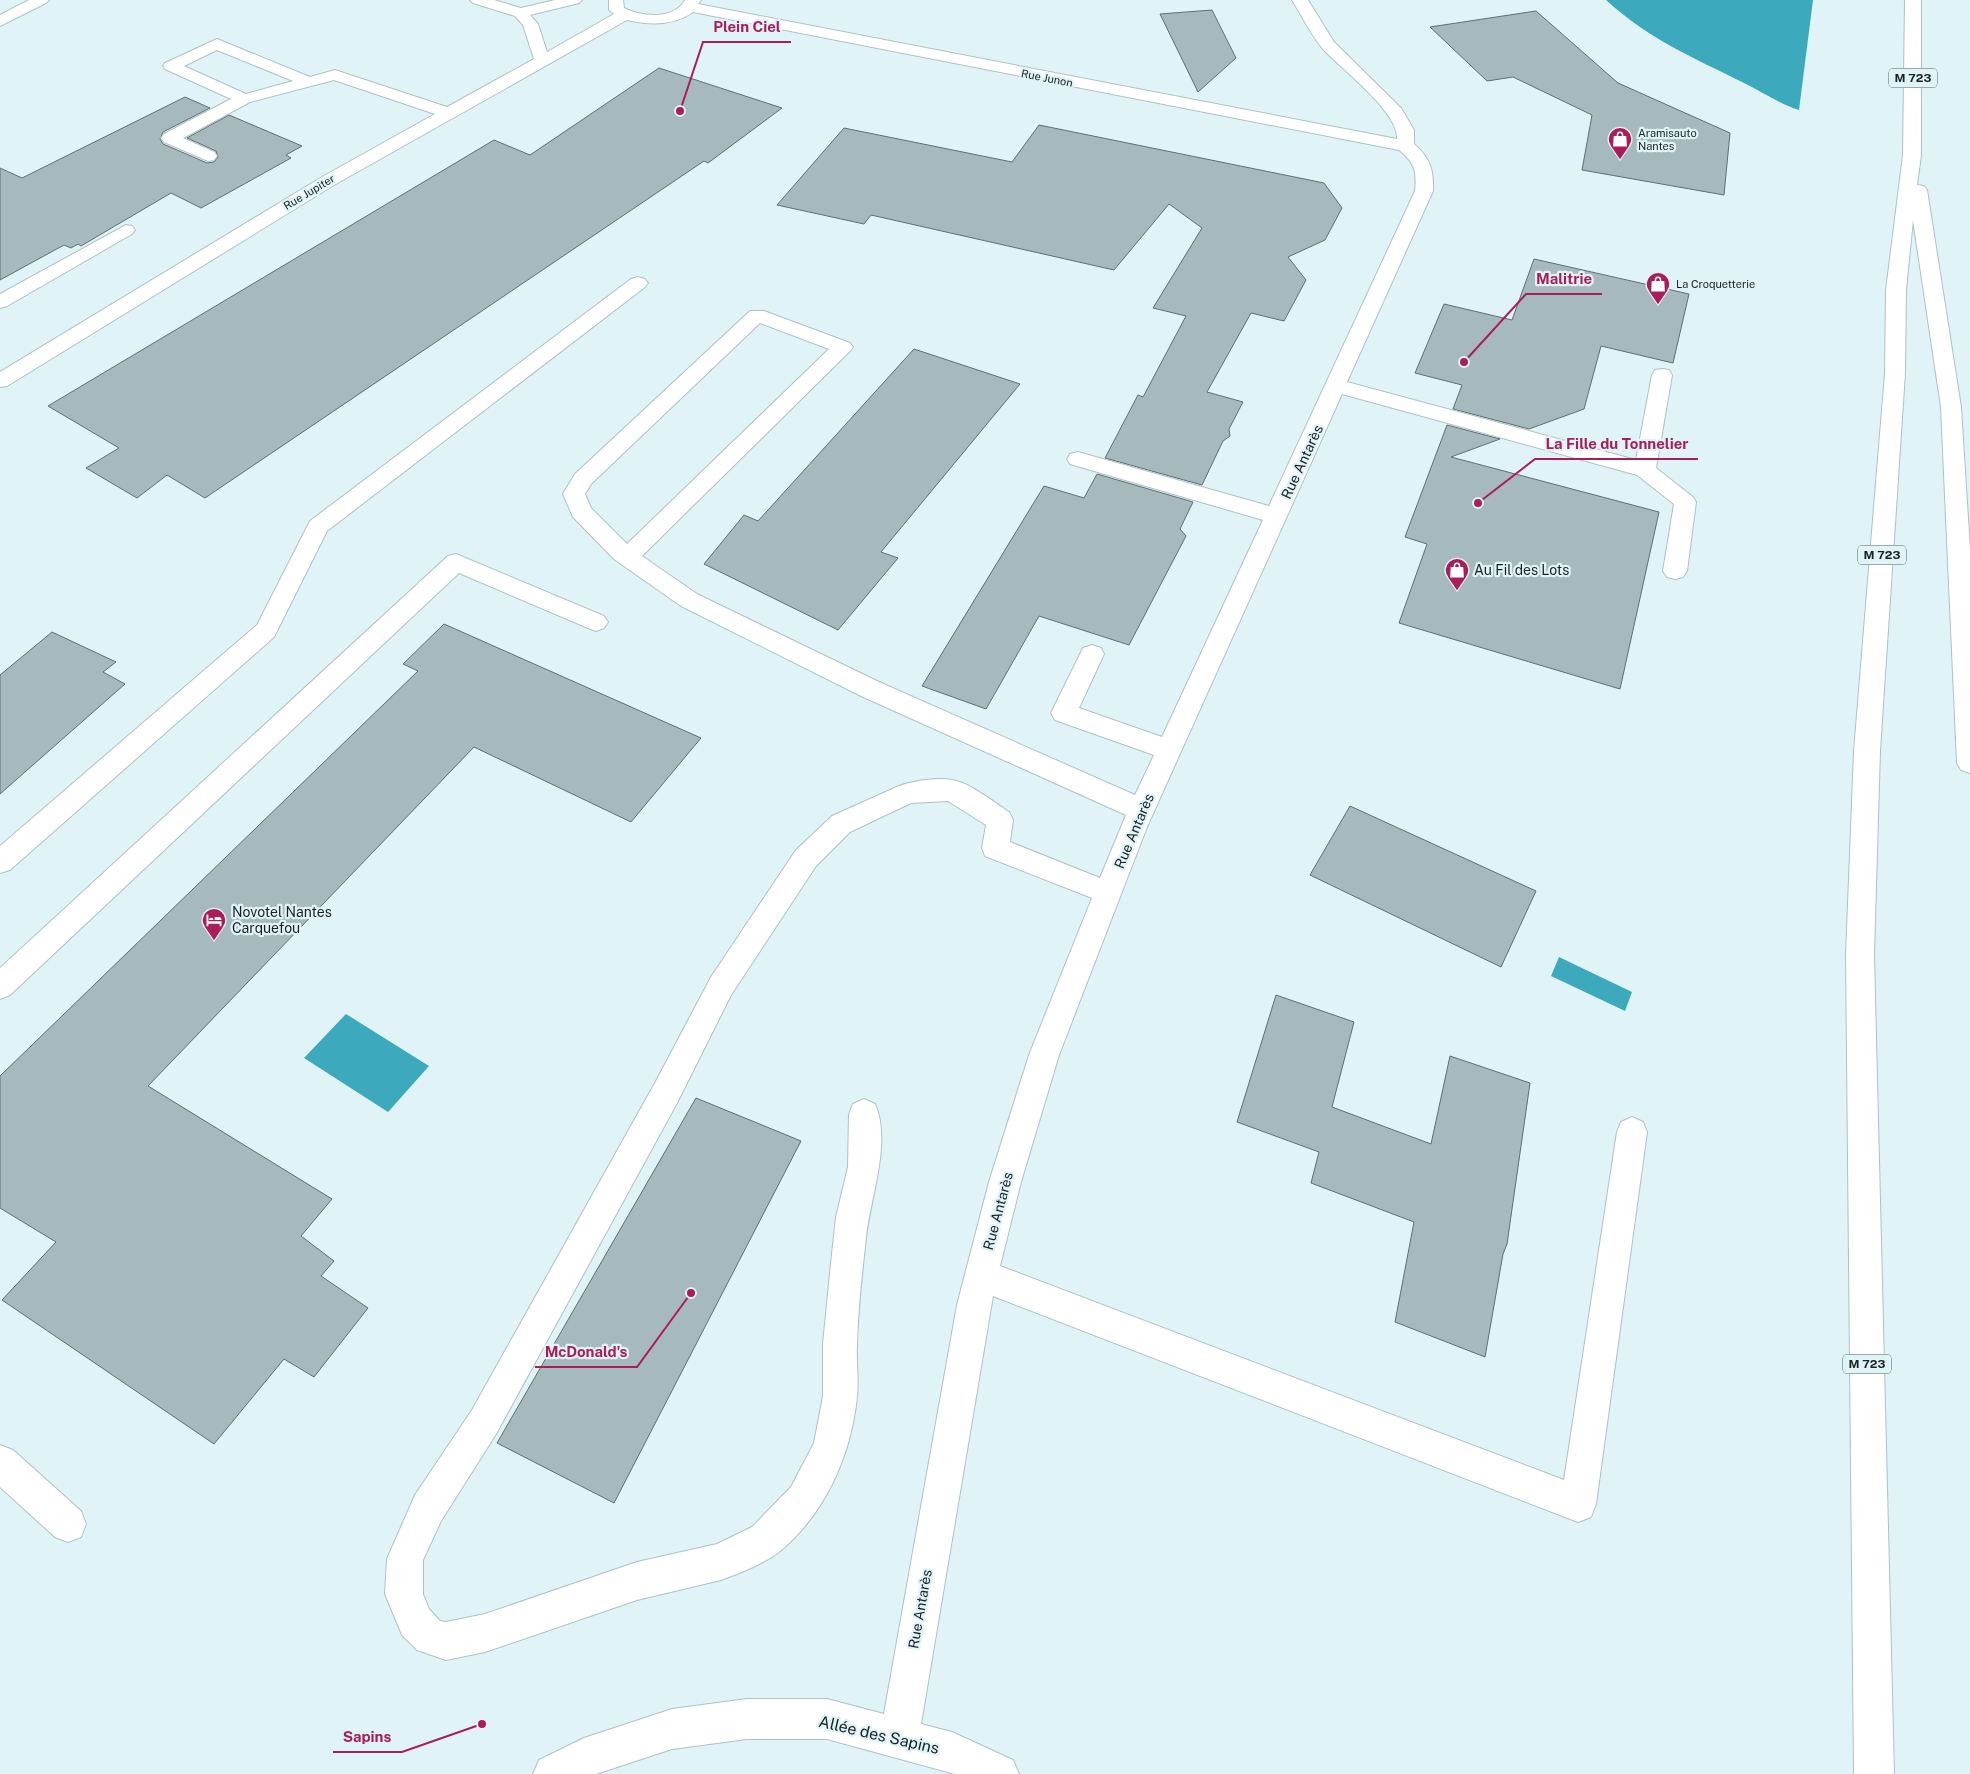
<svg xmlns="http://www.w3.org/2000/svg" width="1970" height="1774" font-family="'Public Sans',sans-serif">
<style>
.water{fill:#3ca9bd}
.building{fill:#a6babe;stroke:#5d6f73}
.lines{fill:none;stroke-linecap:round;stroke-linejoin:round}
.minor-casing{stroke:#aec1c5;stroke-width:2}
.major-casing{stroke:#aec1c5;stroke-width:2}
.minor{fill:#fff;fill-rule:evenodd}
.major{fill:#fff;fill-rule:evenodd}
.labels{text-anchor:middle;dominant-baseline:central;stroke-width:4.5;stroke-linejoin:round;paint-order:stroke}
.far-street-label{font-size:11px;fill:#1a2123;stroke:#e0f4f8}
.far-poi-label{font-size:11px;fill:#1a2123;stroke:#e0f4f8;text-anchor:start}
.shield{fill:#e0f4f8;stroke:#556063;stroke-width:1}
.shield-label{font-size:12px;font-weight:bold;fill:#1a2123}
.street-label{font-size:14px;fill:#1a2123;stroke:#e0f4f8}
.poi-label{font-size:14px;fill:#1a2123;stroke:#e0f4f8;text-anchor:start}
.near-street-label{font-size:16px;fill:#1a2123;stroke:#e0f4f8}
.leader{fill:none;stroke:#ab1d59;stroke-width:2}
.callout-dot{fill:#ab1d59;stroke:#e0f4f8;stroke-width:2}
.callout-label{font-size:15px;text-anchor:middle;font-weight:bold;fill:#ab1d59;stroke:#e0f4f8;stroke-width:4.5;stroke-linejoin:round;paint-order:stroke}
</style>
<rect width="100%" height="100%" fill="#e0f4f8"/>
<g class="water">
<path d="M1606 0H1813L1799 110C1779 104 1763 92 1744 83 1692 57 1650 40 1606 0Z"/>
<polygon points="1559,957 1632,992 1625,1011 1551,976"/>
<polygon points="346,1014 429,1066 388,1112 304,1058"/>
</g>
<g class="building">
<polygon points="1212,10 1236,58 1198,92 1160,14"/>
<polygon points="1536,11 1618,83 1730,133 1724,195 1582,170 1592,115 1513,77 1487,81 1430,27"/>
<polygon points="659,68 782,108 708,163 704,161 621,217 205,498 167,475 137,498 86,468 119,448 48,406 494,140 530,155"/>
<polygon points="185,97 210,108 163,132 160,139 163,144 207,163 214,162 218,157 216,151 187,138 229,115 302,146 286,155 291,158 201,208 171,193 81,246 78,244 71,248 64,245 0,280 0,168 22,178"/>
<polygon points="1039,125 1324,183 1342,208 1325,240 1288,257 1306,280 1284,321 1251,313 1207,392 1243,402 1229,429 1230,436 1223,441 1202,485 1105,458 1138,395 1143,397 1186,316 1153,308 1202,228 1169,204 1114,270 871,215 864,224 777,205 844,128 1012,162"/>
<polygon points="1534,259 1689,294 1673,363 1601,346 1584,409 1529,429 1453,409 1462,385 1415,373 1444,304 1512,320"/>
<polygon points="914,349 1020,384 881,552 898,558 838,630 704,564 744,515 758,521"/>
<polygon points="1447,425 1500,439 1451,457 1659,512 1620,689 1399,623 1427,544 1405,537"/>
<polygon points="1097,474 1193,502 1180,529 1186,536 1129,645 1039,616 986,709 922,686 1044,486 1084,498"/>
<polygon points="444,624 701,738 631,822 474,747 148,1086 332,1199 301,1236 334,1261 321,1276 368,1308 314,1377 284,1359 214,1444 2,1300 56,1242 0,1208 0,1076 418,671 403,664"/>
<polygon points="52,632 116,662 103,672 125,684 0,794 0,675"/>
<polygon points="1350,806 1536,891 1501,967 1310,875"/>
<polygon points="1276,995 1354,1022 1332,1107 1431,1144 1450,1056 1530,1083 1507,1244 1503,1254 1485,1357 1395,1322 1414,1222 1311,1183 1319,1152 1237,1122"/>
<polygon points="696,1098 801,1141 614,1503 497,1443"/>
</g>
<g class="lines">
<g class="minor-casing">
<g id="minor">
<polygon points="29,0 49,0 46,3 0,26 0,15"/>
<path d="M470 0H494L521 8 555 0H582L579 3 530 15 538 24 547 52 614 14 609 10V0H623L624 8C642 17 674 20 685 0H701L698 4 1397 139C1399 112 1342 70 1323 49 1311 35 1302 16 1292 0H1308L1334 42 1401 108 1414 130V144C1430 158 1434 170 1433 191L1347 382 1636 460 1652 375 1655 370 1662 369 1669 370 1672 375 1656 468 1693 497 1696 502 1687 571 1683 577 1675 579 1667 577 1663 571 1674 504 1637 475 1342 394 1147 827 1059 1055 1021 1182 1000 1266 1564 1480 1617 1132 1621 1122 1632 1117 1643 1122 1647 1132 1596 1504 1591 1517 1578 1522 993 1296 921 1724 952 1732 1013 1760 1019 1774H955L827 1739H747L672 1749 596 1774H533L539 1760 584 1738 672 1709 747 1699H827L884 1714 957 1305 989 1182 1029 1055 1092 898 985 856 982 848 986 825 948 801 911 803 850 832 816 866 731 995 677 1103 496 1434 441 1521 423 1560V1594L429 1609 440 1621 446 1622 485 1614 637 1562 717 1544 752 1527 791 1487 814 1443 823 1396V1344L831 1263 836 1217 848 1167 849 1114 853 1104 864 1099 875 1104C892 1142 870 1198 866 1238 862 1273 858 1309 857 1344 856 1361 859 1380 857 1397 851 1456 825 1514 779 1552 765 1563 738 1574 721 1580L637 1600 485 1652 446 1660 417 1650 402 1635 385 1594 387 1559 415 1495 472 1410 655 1083 711 977 796 850 832 816 899 786C913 781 937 777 952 780 969 782 995 803 1009 812L1013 820 1010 842 1100 878 1126 815 861 696 681 606 614 559 573 517 563 494 575 474 750 311H764L850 343 853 347 850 351 642 556 697 594 879 682 1135 795 1154 755 1055 720 1051 713 1083 648 1092 645 1101 648 1104 654 1079 708 1162 737 1263 520 1070 464 1067 459 1070 454 1078 452 1269 506 1415 191C1417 172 1415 163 1399 150L693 12C674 26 649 25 627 20L334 185 7 386 0 387V372L322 177 435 114 334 80 250 102 183 138 214 152 217 156 214 160 208 161 164 142 161 138 164 134 231 99 165 69 163 66 165 63 217 39 310 77 335 70 447 107 534 59 523 25 515 16 473 3ZM217 50 293 81 246 94 184 66ZM760 323 829 349 627 544 591 508 585 494 591 484Z"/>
<polygon points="126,225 132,226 135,230 132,234 7,306 0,308 0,294"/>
<polygon points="638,277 645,279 648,283 645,287 327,531 274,637 10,870 0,873 0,846 257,625 310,521 631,279"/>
<polygon points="456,554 604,616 608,622 604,628 596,631 588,628 459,573 10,995 0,999 0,968 448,556"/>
<polygon points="0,1445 13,1450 81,1511 86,1524 81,1537 68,1542 55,1537 0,1487"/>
</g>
</g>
<g class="major-casing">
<polygon id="major" points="1905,0 1921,0 1921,155 1917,185 1924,186 1927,190 1961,407 1970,550 1970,773 1961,770 1957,763 1941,407 1913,220 1906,290 1905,373 1880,751 1874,955 1894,1774 1854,1774 1846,955 1854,751 1885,373 1886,290 1903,155"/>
</g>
<use href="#minor" class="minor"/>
<use href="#major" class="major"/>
</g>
<defs>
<g id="shop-pin" transform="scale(1.25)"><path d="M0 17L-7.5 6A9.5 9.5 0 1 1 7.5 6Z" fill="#ab1d59" stroke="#e0f4f8"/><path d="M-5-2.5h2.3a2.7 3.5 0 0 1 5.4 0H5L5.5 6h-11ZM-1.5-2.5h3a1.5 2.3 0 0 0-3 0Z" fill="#fff"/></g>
<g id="hotel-pin" transform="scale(1.25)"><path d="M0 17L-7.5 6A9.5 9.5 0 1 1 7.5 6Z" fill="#ab1d59" stroke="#e0f4f8"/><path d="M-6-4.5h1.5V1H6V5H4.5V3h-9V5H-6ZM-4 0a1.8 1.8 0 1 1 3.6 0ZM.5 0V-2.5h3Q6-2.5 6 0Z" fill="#fff"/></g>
</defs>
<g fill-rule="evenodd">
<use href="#shop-pin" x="1620" y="139"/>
<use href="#shop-pin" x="1658" y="284"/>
<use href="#shop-pin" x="1457" y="570"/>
<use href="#hotel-pin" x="214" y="920"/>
</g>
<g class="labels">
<g class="far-street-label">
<text transform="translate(1047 78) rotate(11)">Rue Junon</text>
<text transform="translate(309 192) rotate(-31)">Rue Jupiter</text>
</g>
<g class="far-poi-label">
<text x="1638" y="133">Aramisauto<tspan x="1638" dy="13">Nantes</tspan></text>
<text x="1676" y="284">La Croquetterie</text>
</g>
<g class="shield">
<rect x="1889" y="68.5" width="48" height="19" rx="4"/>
<rect x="1858" y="545.5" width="48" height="19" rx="4"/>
<rect x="1843" y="1354.5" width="48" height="19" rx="4"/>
</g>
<g class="shield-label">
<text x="1913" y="78">M 723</text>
<text x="1882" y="555">M 723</text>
<text x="1867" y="1364">M 723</text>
</g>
<g class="street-label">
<text transform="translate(1302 462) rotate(-65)">Rue Antarès</text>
<text transform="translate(1134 831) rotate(-67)">Rue Antarès</text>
<text transform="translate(998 1211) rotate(-75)">Rue Antarès</text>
<text transform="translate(920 1609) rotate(-80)">Rue Antarès</text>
</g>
<g class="poi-label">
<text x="1474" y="570">Au Fil des Lots</text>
<text x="232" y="912">Novotel Nantes<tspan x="232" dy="16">Carquefou</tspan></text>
</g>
<g class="near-street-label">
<text transform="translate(879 1735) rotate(13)">Allée des Sapins</text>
</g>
</g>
<path class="leader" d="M680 111L703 42H791M1464 362L1526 294H1602M1478 503L1535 459H1698M691 1293L637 1367H535M482 1724L402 1752H333"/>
<g class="callout-dot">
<circle cx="680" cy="111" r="5"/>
<circle cx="1464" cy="362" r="5"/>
<circle cx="1478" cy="503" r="5"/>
<circle cx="691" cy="1293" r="5"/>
<circle cx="482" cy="1724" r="5"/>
</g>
<g class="callout-label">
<text x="747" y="32">Plein Ciel</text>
<text x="1564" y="284">Malitrie</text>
<text x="1617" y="449">La Fille du Tonnelier</text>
<text x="586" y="1357">McDonald's</text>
<text x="367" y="1742">Sapins</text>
</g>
</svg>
